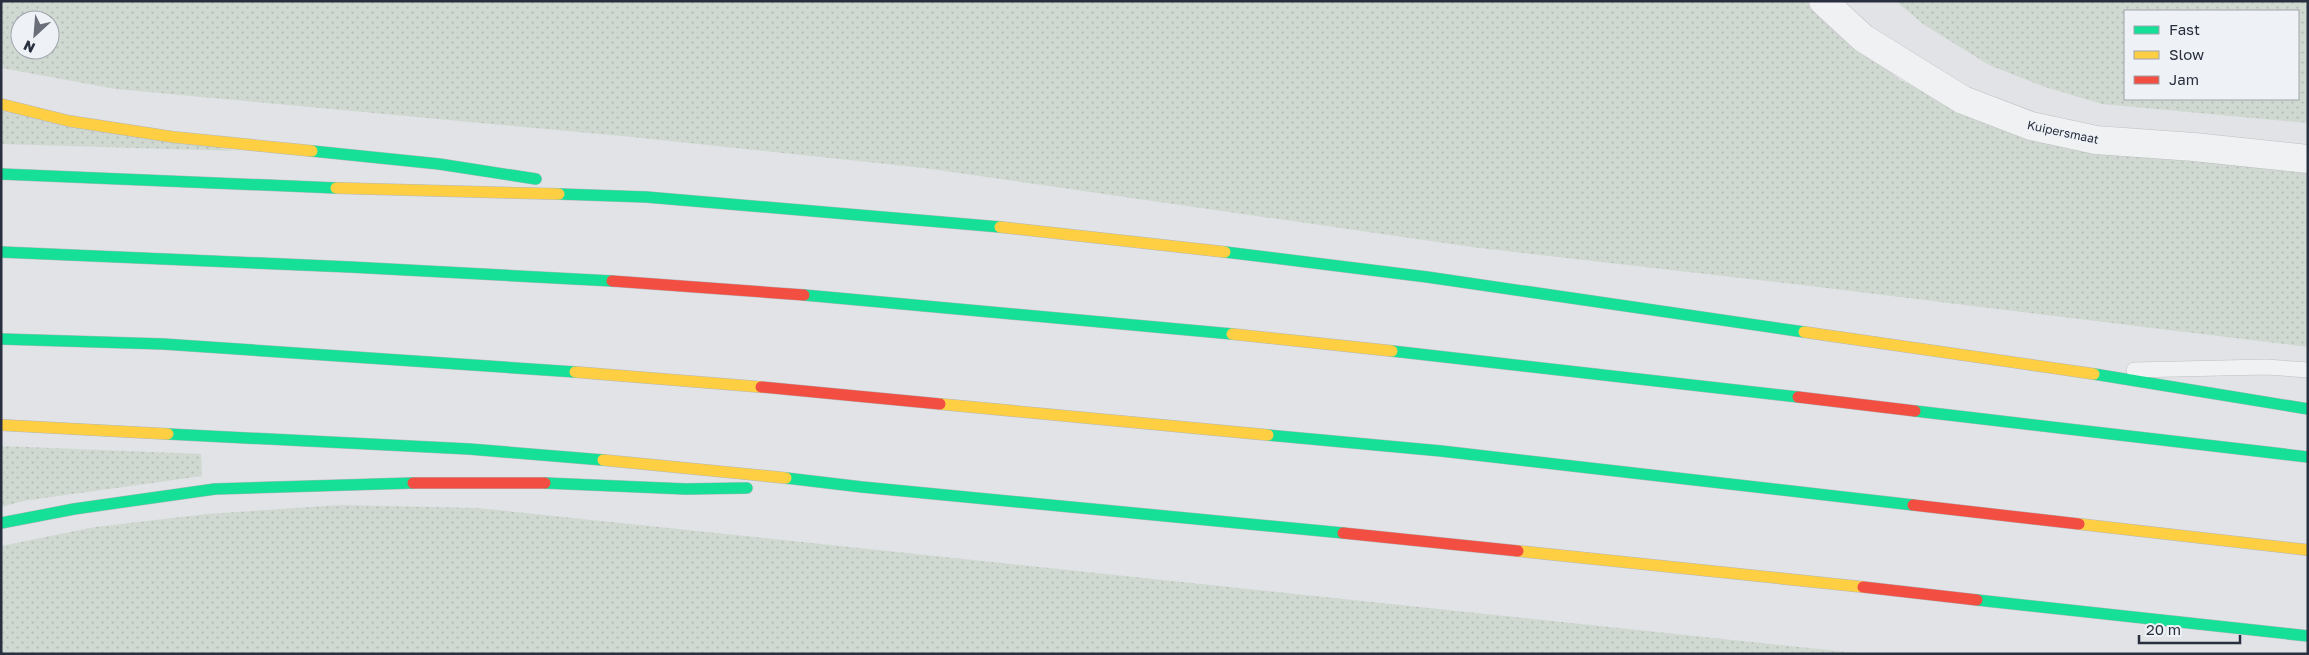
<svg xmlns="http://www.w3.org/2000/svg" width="2309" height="655" font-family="'Golos Text',sans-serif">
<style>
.grass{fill:url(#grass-dots);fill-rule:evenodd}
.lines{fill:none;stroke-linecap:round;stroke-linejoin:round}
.lane-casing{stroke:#bec0c3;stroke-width:16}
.street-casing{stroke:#bec0c3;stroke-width:29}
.fast-casing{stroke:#b3b6ba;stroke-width:12}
.slow-casing{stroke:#b3b6ba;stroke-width:12}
.jam-casing{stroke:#b3b6ba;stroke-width:12}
.lane{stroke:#f0f1f2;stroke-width:15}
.street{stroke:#f0f1f2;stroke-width:28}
.fast{stroke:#16e098;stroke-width:11}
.slow{stroke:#ffcf43;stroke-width:11}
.jam{stroke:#f24e42;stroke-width:11}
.labels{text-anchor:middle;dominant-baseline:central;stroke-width:4;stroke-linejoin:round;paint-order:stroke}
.street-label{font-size:12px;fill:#282f3e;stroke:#eef1f5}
</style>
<defs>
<pattern id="grass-dots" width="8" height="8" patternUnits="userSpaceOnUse" patternTransform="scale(1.25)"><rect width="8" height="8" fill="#d0d9d1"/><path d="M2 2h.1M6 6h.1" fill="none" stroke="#b3bbb4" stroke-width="1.8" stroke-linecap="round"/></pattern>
</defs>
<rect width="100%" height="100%" fill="#e1e3e6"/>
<g class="grass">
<path d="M1 1H1809L1900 80 1992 120 2308 171V347L1794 284 1479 248 924 168 632 137 116 89 1 68ZM20 20H50V50H20Z"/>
<path d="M1896 1H2308V123L2102 104 2042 86 1989 65 1923 24ZM2125 11H2298V99H2125Z"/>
<polygon points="1,104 236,151 1,144"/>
<polygon points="1,446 201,454 202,476 23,501 1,507"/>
<polygon points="340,505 478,508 1866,654 1,654 1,546 95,527 207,514"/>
</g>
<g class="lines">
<g class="lane-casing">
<polyline id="lane" points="2134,370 2266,367 2308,370"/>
</g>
<g class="street-casing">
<polyline id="street" points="1823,1 1863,38 1924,76 1963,100 2031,126 2096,140 2194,147 2308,159"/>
</g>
<g class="fast-casing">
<g id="fast">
<polyline points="312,151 439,164 536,179"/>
<polyline points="1,174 336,188"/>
<polyline points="559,194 646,197 1000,227"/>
<polyline points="1,252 350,267 612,281"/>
<polyline points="1225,252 1427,277 1804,332"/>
<polyline points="804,295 1232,334"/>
<polyline points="1,339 163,344 575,372"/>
<polyline points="1392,351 1798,397"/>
<polyline points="2094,374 2308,409"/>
<polyline points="1915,411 2308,457"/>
<polyline points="168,434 469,449 603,460"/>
<polyline points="1268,435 1441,451 1913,505"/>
<polyline points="786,478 862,487 1343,533"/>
<polyline points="545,483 686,489 747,488"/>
<polyline points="1,523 74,509 215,489 413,483"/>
<polyline points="1977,600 2308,636"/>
</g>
</g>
<g class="slow-casing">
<g id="slow">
<polyline points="1,104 69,121 173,137 312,151"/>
<polyline points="336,188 559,194"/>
<polyline points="1000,227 1225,252"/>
<polyline points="1804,332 2094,374"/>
<polyline points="1232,334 1392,351"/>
<polyline points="575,372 761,387"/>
<polyline points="940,404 1268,435"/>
<polyline points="1,425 168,434"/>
<polyline points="603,460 786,478"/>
<polyline points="2079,524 2308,550"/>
<polyline points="1518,551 1863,587"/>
</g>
</g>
<g class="jam-casing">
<g id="jam">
<polyline points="612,281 804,295"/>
<polyline points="761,387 940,404"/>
<polyline points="1798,397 1915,411"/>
<polyline points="413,483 545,483"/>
<polyline points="1913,505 2079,524"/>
<polyline points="1343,533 1518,551"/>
<polyline points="1863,587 1977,600"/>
</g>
</g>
<use href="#lane" class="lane"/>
<use href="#street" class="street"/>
<use href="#fast" class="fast"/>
<use href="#slow" class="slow"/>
<use href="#jam" class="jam"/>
</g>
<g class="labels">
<g class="street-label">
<text transform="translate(2063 132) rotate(12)">Kuipersmaat</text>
</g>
</g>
<rect width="2309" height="655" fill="none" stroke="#282f3e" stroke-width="5"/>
<rect x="2124" y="10" width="175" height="90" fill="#eef1f5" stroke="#9fa3ac"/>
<rect x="2134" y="26" width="25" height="8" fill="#16e098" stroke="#9fa3ac"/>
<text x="2169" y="35" font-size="15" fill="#282f3e">Fast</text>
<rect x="2134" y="51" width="25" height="8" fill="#ffcf43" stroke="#9fa3ac"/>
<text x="2169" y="60" font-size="15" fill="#282f3e">Slow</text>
<rect x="2134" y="76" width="25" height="8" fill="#f24e42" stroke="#9fa3ac"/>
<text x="2169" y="85" font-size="15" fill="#282f3e">Jam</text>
<g transform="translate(35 35) rotate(206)"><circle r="24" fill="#eef1f5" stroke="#9fa3ac"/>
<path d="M0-4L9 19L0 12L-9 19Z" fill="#696e79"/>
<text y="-8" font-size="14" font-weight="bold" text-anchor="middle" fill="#282f3e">N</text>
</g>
<path d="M2139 635v8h101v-8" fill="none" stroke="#282f3e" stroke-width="2.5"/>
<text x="2146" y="635" font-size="15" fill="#282f3e" stroke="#eef1f5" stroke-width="4" paint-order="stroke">20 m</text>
</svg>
